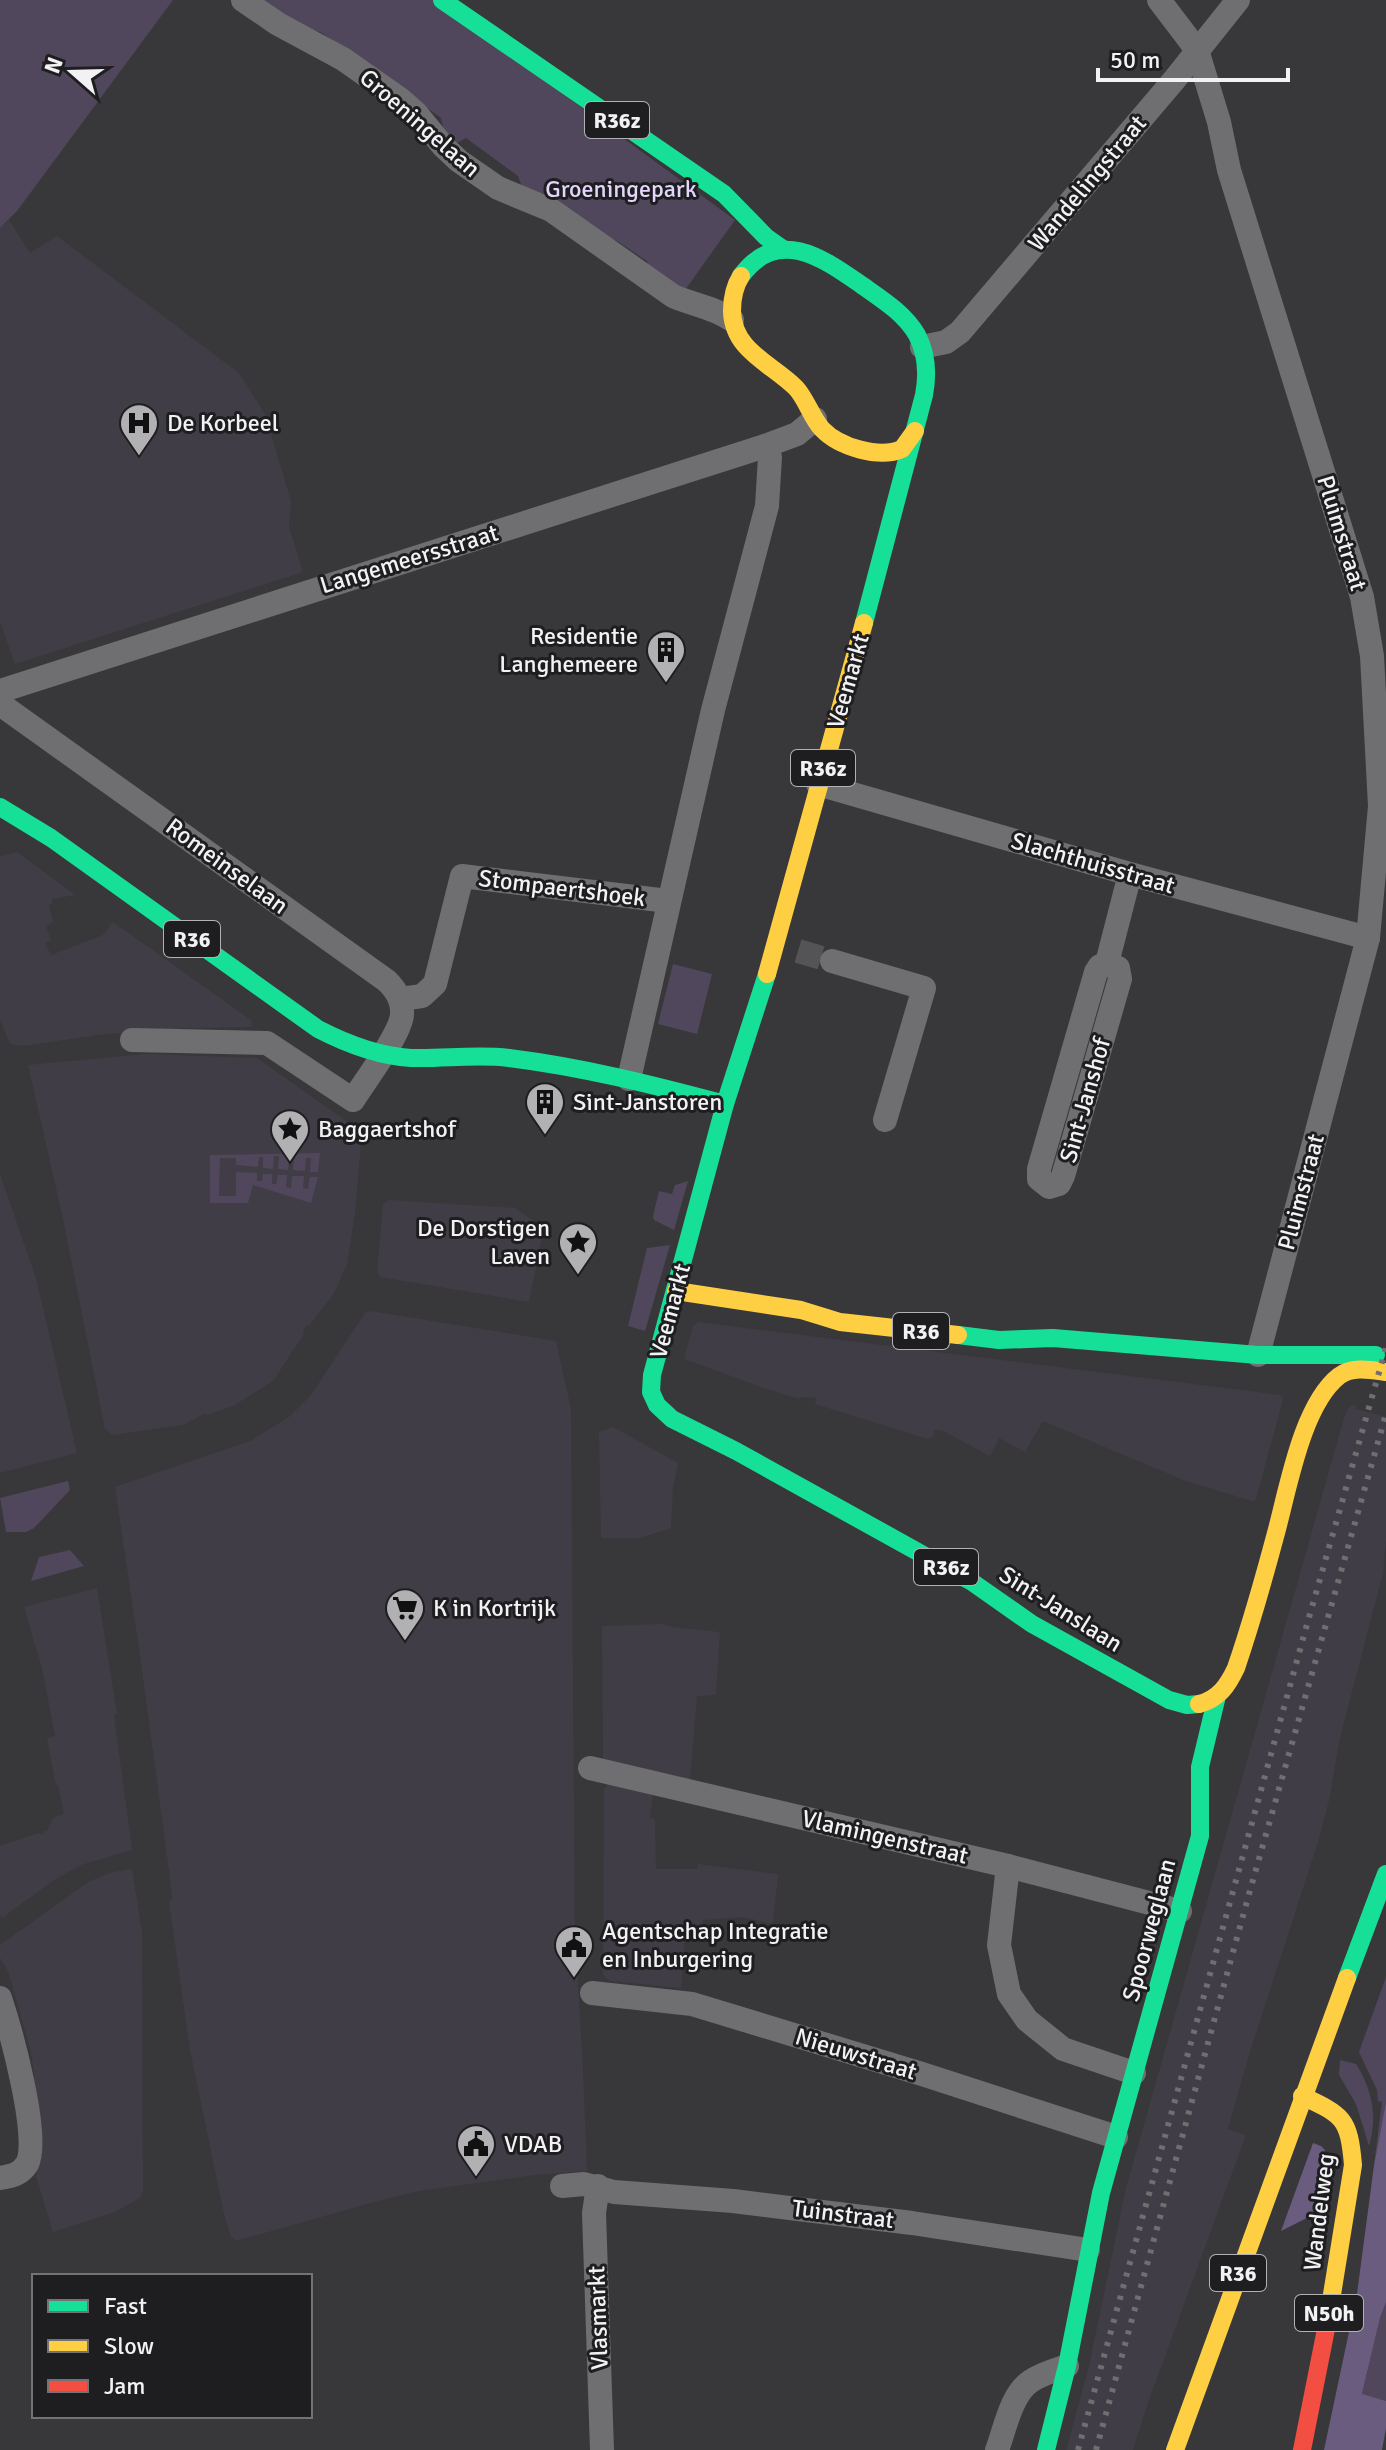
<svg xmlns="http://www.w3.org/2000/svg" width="1386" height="2450" font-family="Signika,sans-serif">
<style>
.built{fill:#413d46}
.green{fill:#50475c}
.forest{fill:#6a5c7f}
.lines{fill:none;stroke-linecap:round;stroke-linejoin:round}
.street-tunnel{stroke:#545355;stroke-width:24;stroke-dasharray:24 12;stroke-linecap:butt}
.street{stroke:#6f6e70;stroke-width:24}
.fast{stroke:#16e098;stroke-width:18}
.slow{stroke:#ffcf43;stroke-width:18}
.jam{stroke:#f24e42;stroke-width:18}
.rail{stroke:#6f6e70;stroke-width:6;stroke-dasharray:4 8;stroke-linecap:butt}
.labels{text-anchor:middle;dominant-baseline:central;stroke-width:6;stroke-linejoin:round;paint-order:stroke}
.shield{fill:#1e1e20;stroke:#b2b2b4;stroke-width:2}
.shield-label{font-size:22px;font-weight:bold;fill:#f2f1f4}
.street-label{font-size:24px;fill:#f2f1f4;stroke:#1e1e20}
.park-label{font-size:24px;fill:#e4d5fd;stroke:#1e1e20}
.poi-label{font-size:24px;fill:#f2f1f4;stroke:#1e1e20;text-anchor:start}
</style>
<rect width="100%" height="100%" fill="#383739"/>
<g class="built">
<polygon points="9,220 30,253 57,236 239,373 265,414 291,501 289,527 303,572 15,664 0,622 0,228"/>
<polygon points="17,852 75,895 52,899 52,904 49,905 53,922 46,926 51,940 45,943 51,955 103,935 113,922 251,1020 252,1027 187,1028 105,1034 23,1046 10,1044 0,1020 0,856"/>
<polygon points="146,1054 257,1058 362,1132 355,1213 347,1265 334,1293 309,1326 307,1325 303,1332 304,1334 273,1381 235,1405 207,1415 204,1414 183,1425 112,1435 105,1429 63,1219 28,1065"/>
<polygon points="0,1174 36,1278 77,1453 0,1473"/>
<polygon points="389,1200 515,1208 544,1228 529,1302 380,1277 377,1272 383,1204"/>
<polygon points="370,1311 556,1341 571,1409 575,1963 577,1966 583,2070 587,2171 535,2175 419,2191 374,2202 236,2241 231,2237 224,2214 190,2050 169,1902 172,1899 170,1878 141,1662 115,1487 250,1441 289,1417 311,1395 359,1322 365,1313"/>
<polygon points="699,1322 1250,1391 1280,1395 1283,1400 1255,1502 1183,1480 1043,1421 1025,1452 999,1438 990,1456 943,1431 934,1430 934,1436 928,1439 815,1404 816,1398 800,1397 799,1399 767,1389 684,1359 693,1326"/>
<polygon points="1352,1405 1356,1406 1356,1409 1386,1417 1386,1541 1383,1573 1339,1742 1330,1797 1318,1842 1249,2055 1228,2129 1246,2135 1148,2403 1133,2450 1066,2450 1089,2366 1126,2188 1344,1418 1348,1409"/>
<polygon points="613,1427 678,1463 673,1488 671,1528 640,1538 601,1538 599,1432"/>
<polygon points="97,1588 117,1714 114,1715 132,1850 81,1865 54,1880 2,1918 0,1915 0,1846 39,1833 43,1835 43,1831 47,1831 53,1818 64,1814 58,1785 56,1785 47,1738 55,1736 42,1668 24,1607"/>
<polygon points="663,1624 672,1627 720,1632 716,1695 697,1696 690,1781 606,1763 603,1758 602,1626"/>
<polygon points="609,1783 653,1794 650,1818 655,1820 656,1869 697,1869 698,1864 778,1874 773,1924 743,1917 703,1920 701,1939 685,1938 681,1988 609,1981 603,1974 604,1789"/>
<polygon points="132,1869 142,1932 143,2192 140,2198 115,2212 53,2232 36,2176 42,2153 42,2134 31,2052 8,1971 0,1958 0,1945 90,1881 113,1872"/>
</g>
<g class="green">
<polygon points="0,0 173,0 17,211 0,228"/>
<polygon points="256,0 434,0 735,220 685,290 650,271 647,261 617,241 602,235 543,193 535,193 522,187 518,176 466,138 457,143 444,131 441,118 322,33 283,17"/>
<polygon points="673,964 712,974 697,1034 658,1024"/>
<polygon points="320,1153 318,1172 310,1172 311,1158 306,1158 305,1171 293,1170 294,1157 289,1157 288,1170 278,1169 279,1156 274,1156 273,1169 263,1168 263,1157 259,1157 258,1167 236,1165 236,1158 220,1158 219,1196 236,1196 236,1172 257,1173 257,1181 262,1181 263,1174 272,1174 272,1184 276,1184 278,1175 287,1175 286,1187 291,1188 292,1176 304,1176 303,1188 308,1189 310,1177 318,1177 311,1203 253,1185 248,1203 210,1203 210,1155"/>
<polygon points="688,1181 674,1230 654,1220 653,1216 659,1191 672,1194 675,1185"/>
<polygon points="670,1245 645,1331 628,1326 647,1248"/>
<polygon points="68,1481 70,1490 34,1528 26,1532 6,1532 0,1498"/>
<polygon points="70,1550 84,1566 31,1581 39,1557"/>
<polygon points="1386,1977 1386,2102 1374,2165 1382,2102 1378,2101 1377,2090 1359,2052"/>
<path d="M1340 2060 1356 2064C1372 2089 1378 2117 1369 2146L1356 2104 1339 2075Z"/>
<polygon points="1386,2302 1386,2401 1362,2395 1380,2318"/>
</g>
<g class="forest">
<polygon points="1386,2102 1386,2302 1380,2318 1362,2394 1386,2401 1386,2428 1382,2450 1324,2450 1357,2294 1374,2165"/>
<polygon points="1313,2143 1321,2146 1325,2150 1317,2213 1281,2231"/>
</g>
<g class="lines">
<polyline class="street-tunnel" points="798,951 832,961"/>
<g class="street">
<path d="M243 0 278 24 343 59 400 99 416 113 443 146 459 161 498 188 551 210 673 296C693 305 714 307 732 320"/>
<polyline points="1159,0 1197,50 1219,122 1229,170 1362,597 1372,656 1380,806 1368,938 1258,1355"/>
<polyline points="922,347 946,342 960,332 1175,79 1238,0"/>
<polyline points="0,691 765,446 797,434 815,419"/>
<path d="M0 704 387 981C397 991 403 1001 402 1015 400 1035 365 1081 353 1100L267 1043 132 1040"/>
<polyline points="818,784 1130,874 1368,938"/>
<polyline points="832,961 924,988 885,1120"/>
<polyline points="1107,963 1118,968 1120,979 1063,1176 1059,1184 1049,1187 1039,1179 1039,1169 1096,972 1100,966 1107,963 1130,874"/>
<polyline points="401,999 422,996 435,984 462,876 668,901"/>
<polyline points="629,1079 713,710 767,506 770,457 765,446"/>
<polyline points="590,1768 1008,1866 1180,1911"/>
<polyline points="1008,1866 999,1945 1009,1994 1027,2020 1063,2049 1134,2073"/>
<polyline points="592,1993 692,2004 922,2074 1116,2137"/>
<path d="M0 1998C10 2028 41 2138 27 2164 20 2175 11 2176 0 2178"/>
<polyline points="562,2186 584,2184 614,2192 733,2201 912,2223 1088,2250"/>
<polyline points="598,2186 594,2213 602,2450"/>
<path d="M997 2450C1005 2429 1011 2394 1031 2381 1041 2374 1055 2370 1067 2366"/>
</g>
<g class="fast">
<polyline points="442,0 724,194 766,237 783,249"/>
<path d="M741 276C779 225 824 259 863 286 883 300 905 314 917 335 927 354 928 374 924 395L864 623"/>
<path d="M0 807 51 838 318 1029C347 1044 378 1056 411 1058 444 1059 476 1054 509 1058 582 1067 654 1085 725 1104"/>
<polyline points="767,974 725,1104 652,1375 651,1392 657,1405 672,1419 736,1451 972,1582 1032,1624 1169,1700 1187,1705 1199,1704"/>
<polyline points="958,1335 999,1340 1053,1338 1258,1355 1376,1355"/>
<polyline points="1347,1978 1386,1874"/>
<polyline points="1046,2450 1067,2366 1101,2193 1200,1836 1200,1767 1217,1696"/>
</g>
<g class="slow">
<path d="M741 276C734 287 732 298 732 311 733 351 771 363 796 388 807 400 811 417 822 429 839 447 879 459 902 449L915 431"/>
<polyline points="767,974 864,623"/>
<polyline points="676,1291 801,1310 840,1322 958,1335"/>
<path d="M1199 1704C1219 1699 1228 1685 1236 1668 1251 1624 1264 1578 1276 1533 1288 1489 1302 1405 1339 1376 1352 1366 1371 1370 1386 1372"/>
<path d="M1302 2096C1343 2115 1349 2118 1353 2165L1328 2319"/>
<polyline points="1175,2450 1347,1978"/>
</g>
<polyline class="jam" points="1302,2450 1328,2319"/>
<g class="rail">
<polyline points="1078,2450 1306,1628 1386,1348"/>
<polyline points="1096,2450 1249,1894 1386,1414"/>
</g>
</g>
<defs>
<g id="hospital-pin" transform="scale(2)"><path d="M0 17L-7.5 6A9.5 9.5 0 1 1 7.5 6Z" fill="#b1b0b3" stroke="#1e1e20"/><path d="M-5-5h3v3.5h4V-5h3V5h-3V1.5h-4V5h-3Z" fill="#111"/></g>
<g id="building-pin" transform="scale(2)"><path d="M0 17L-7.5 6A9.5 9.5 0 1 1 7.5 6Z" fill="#b1b0b3" stroke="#1e1e20"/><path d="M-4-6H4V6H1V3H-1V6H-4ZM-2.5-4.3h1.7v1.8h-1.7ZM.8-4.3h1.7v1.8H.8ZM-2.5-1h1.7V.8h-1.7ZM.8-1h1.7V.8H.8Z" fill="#111"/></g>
<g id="sight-pin" transform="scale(2)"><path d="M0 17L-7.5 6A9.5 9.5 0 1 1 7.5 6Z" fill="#b1b0b3" stroke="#1e1e20"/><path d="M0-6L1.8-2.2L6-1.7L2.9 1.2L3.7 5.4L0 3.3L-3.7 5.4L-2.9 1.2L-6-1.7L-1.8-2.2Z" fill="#111"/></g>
<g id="supermarket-pin" transform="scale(2)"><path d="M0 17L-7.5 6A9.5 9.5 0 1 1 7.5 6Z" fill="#b1b0b3" stroke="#1e1e20"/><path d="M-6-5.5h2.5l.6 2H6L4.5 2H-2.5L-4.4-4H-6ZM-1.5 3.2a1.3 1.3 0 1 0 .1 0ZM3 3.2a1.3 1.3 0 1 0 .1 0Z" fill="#111"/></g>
<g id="civic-pin" transform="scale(2)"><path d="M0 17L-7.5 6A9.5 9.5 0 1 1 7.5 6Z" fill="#b1b0b3" stroke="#1e1e20"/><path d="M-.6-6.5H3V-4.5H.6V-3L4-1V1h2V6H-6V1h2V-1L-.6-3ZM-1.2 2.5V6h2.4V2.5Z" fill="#111"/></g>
</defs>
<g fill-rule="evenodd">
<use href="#hospital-pin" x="139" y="423"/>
<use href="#building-pin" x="666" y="650"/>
<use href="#building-pin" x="545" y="1102"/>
<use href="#sight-pin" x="290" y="1129"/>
<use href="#sight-pin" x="578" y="1242"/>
<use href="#supermarket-pin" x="405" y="1608"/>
<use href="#civic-pin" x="574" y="1945"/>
<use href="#civic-pin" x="476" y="2144"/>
</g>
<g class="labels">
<g class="shield">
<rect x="585" y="102" width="64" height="36" rx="6"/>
<rect x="791" y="750" width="64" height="36" rx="6"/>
<rect x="164" y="921" width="56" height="36" rx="6"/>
<rect x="893" y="1313" width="56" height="36" rx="6"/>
<rect x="914" y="1549" width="64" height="36" rx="6"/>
<rect x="1210" y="2255" width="56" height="36" rx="6"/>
<rect x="1295" y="2295" width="68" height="36" rx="6"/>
</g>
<g class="shield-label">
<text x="617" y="120">R36z</text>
<text x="823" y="768">R36z</text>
<text x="192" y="939">R36</text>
<text x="921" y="1331">R36</text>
<text x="946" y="1567">R36z</text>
<text x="1238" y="2273">R36</text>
<text x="1329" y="2313">N50h</text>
</g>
<g class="street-label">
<text transform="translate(420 123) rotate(41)">Groeningelaan</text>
<text transform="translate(1087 183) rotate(-50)">Wandelingstraat</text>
<text transform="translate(1342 533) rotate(73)">Pluimstraat</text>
<text transform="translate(409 559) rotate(-17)">Langemeersstraat</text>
<text transform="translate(848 681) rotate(-74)">Veemarkt</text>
<text transform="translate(1093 863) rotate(16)">Slachthuisstraat</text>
<text transform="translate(227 866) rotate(36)">Romeinselaan</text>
<text transform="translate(562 888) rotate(7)">Stompaertshoek</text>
<text transform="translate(1085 1100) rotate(-74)">Sint-Janshof</text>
<text transform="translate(1301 1192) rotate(-75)">Pluimstraat</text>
<text transform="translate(670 1311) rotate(-75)">Veemarkt</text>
<text transform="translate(1061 1609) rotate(32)">Sint-Janslaan</text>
<text transform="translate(885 1837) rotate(13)">Vlamingenstraat</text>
<text transform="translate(1149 1930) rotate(-75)">Spoorweglaan</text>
<text transform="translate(856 2054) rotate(17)">Nieuwstraat</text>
<text transform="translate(1319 2212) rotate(-83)">Wandelweg</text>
<text transform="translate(843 2214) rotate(7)">Tuinstraat</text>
<text transform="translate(598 2318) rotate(-92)">Vlasmarkt</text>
</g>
<g class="park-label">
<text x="621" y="189">Groeningepark</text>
</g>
<g class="poi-label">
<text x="167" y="423">De Korbeel</text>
<text x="638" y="636" text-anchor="end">Residentie<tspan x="638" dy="28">Langhemeere</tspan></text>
<text x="573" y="1102">Sint-Janstoren</text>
<text x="318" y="1129">Baggaertshof</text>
<text x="550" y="1228" text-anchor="end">De Dorstigen<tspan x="550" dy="28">Laven</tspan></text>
<text x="433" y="1608">K in Kortrijk</text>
<text x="602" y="1931">Agentschap Integratie<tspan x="602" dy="28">en Inburgering</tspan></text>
<text x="504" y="2144">VDAB</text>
</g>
</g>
<rect x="32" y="2274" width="280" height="144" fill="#1e1e20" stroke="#737275" stroke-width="2"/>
<rect x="48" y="2300" width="40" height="12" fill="#16e098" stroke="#737275" stroke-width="2"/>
<text x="104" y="2314" font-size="24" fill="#f2f1f4">Fast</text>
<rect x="48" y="2340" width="40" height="12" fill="#ffcf43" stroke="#737275" stroke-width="2"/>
<text x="104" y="2354" font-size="24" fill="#f2f1f4">Slow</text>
<rect x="48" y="2380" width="40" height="12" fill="#f24e42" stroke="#737275" stroke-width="2"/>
<text x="104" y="2394" font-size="24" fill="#f2f1f4">Jam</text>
<g transform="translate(72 72) rotate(290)" stroke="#1e1e20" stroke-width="6" paint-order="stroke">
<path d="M0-6L14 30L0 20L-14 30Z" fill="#f2f1f4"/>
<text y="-12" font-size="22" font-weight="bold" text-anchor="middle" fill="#f2f1f4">N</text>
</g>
<path d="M1098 68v12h190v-12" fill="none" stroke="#f2f1f4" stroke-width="4"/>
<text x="1110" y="68" font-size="24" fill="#f2f1f4" stroke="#1e1e20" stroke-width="6" paint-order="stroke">50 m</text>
</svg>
